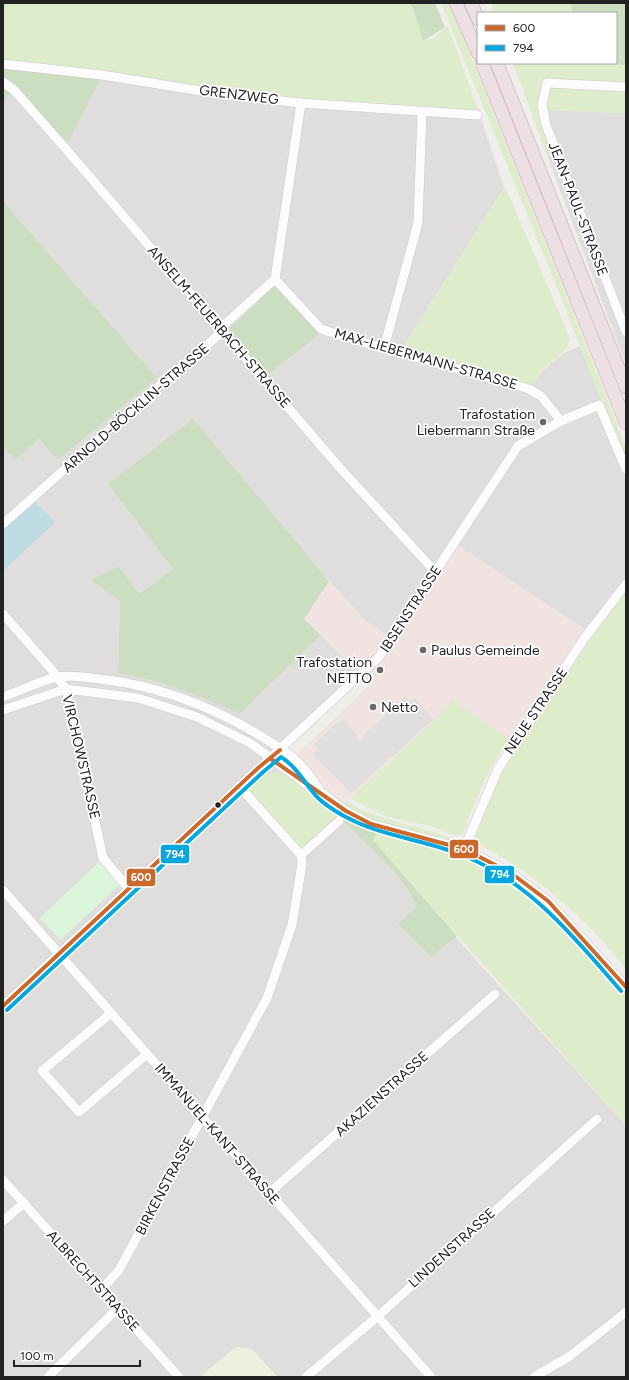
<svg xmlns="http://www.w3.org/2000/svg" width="629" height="1380" font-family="Figtree,sans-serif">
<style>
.residential{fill:#dfdedc}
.commercial{fill:#f1e3e1}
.farmland{fill:#efefdf}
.grass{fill:#ddeccb}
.forest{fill:#cbdec1}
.park{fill:#daf5da}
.parking{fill:#e0dfde}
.water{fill:#bfdbe3}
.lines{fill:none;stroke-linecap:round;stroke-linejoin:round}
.minor-casing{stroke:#c9c8c7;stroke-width:10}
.highway-casing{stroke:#c5a2ac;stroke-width:14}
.minor{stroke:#fdfcfc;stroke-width:9}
.highway{stroke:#ece0e2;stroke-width:13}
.bus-1-casing{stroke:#fff;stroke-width:7}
.bus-2-casing{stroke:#fff;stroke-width:7}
.bus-1{stroke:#cb692c;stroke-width:4}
.bus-2{stroke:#05a7de;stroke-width:4}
.poi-dot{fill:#6a6968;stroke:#fff;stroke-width:1.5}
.bus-dot{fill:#222;stroke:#fff;stroke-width:1.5}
.labels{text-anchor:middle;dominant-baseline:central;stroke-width:3.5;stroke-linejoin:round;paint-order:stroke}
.street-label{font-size:14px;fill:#222;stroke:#fff}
.poi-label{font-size:14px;fill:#222;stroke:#fff;text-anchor:end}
.line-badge{stroke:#fff;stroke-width:1.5}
.badge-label{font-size:11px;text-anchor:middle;font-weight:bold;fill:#fff}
</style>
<rect width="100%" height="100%" fill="#f0eeeb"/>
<g class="residential">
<polygon points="102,75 477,115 481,118 504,188 403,347 532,387 542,371 564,353 581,346 626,465 626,592 593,635 454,543 391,637 365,621 281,526 109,485 173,569 139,594 120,601 118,673 135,676 200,695 239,714 321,635 358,671 264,759 347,817 626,1126 626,1377 277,1377 252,1349 237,1347 200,1377 3,1377 3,446 15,460 39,439 58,460 157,378 3,201 3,100 14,90"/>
<polygon points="549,110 626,113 626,365 547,155"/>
</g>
<polygon class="commercial" points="454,543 593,635 518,746 452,700 436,719 336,810 280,770 371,684 304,619 329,581 365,621 394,639"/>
<polygon class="farmland" points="236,1347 252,1349 277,1377 200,1377"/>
<g class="grass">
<polygon points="3,3 408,3 412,6 423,41 433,38 448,26 481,118 477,115 301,103 3,64"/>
<polygon points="441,3 448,3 474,64 626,447 626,465 558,290"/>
<polygon points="491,3 570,3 573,13 495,13"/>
<polygon points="513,63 599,63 626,65 626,113 549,110 547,155"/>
<path d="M504 188H506L570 338C567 355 552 359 542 371 538 376 535 382 532 388L403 347Z"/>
<path d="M626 592V969C612 953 599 935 583 921 550 889 516 863 475 842V837L501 771 593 635Z"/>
<polygon points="452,700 508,739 483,783 462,835 457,836 430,826 400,820 382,815 350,798 436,719"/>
<polygon points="280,771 342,814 304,849 301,850 248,791 264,776"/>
<path d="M346 801C381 823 422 825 459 841L407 831 373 820 343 804Z"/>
<path d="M378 832C406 840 434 843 461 853 532 880 577 939 626 994V1126L373 840Z"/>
</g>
<g class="forest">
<polygon points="408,3 435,3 445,27 423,41 412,6"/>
<polygon points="570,3 626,3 626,65 599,63 616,63 616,13 573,13"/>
<polygon points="3,64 102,75 65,148 14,91 3,100"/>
<polygon points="3,201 157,378 58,460 39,439 15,460 3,446"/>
<polygon points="277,283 322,332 267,375 229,330"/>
<path d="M193 419 329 581 304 619 321 635 239 714C200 695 161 681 118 673L120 601 91 580 119 566 139 594 173 569 108 484Z"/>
<path d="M347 817 378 832 373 840 457 936 431 957 398 924 417 907C403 873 369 847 344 822Z"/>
</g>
<polygon class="park" points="103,858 123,882 60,940 40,918"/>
<polygon class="parking" points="405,696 410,702 414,698 434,719 351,793 313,754 318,749 314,745 342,718 358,735 357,741 362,741 363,736"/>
<polygon class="water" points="32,499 55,522 3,571 3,524"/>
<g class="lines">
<g class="minor-casing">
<g id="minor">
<polyline points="3,64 102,75 226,95 301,103 477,115"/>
<polyline points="3,82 14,90 65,148 340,468 430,566 436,571"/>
<polyline points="626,87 547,83 542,105 546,125 626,332"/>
<polyline points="275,279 321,329 348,338 529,389 541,396 561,421"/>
<polyline points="384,348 418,223 422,112"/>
<polyline points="3,524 123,417 223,331 225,324 275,279 301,103"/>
<polyline points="3,614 52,670 66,689 103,858 129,889"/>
<path d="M3 697C20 691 39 681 57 677 70 675 86 677 99 679 167 686 233 715 288 754 301 763 312 778 320 791"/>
<polyline points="3,710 66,689 138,698 197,717 250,743 305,783 321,792 346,811 371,824 464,849 511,873 548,901 626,987"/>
<polyline points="464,849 498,769 583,640 626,584"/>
<polyline points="301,855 339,821"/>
<polyline points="3,890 431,1377"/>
<polyline points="3,1006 379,657 518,446 561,421 599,405 626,469"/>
<polyline points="111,1013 42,1071 79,1112 147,1054"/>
<polyline points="3,1180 179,1377"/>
<polyline points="269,1193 495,994"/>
<polyline points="3,1221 24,1203"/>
<polyline points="102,1289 119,1270 267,998 292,925 302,864 301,855 239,786"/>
<polyline points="48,1377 118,1308"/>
<polyline points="306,1377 377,1317 597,1119"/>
<polyline points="534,1377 570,1356 626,1312"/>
</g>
</g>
<g class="highway-casing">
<g id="highway">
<polyline points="456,3 478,53"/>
<polyline points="471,3 478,19"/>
<polyline points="482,63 626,423"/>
<polyline points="497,63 626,387"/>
</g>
</g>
<use href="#minor" class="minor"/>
<use href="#highway" class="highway"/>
<g class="bus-1-casing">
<g id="bus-1">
<polyline points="271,759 346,811 371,824 464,849 511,873 548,901 626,987"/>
<polyline points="3,1006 258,768 280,750"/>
</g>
</g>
<g class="bus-2-casing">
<path id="bus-2" d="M7 1010 262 773 281 757C297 767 305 784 317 797 325 805 335 811 344 816 382 837 423 839 462 855 529 881 575 938 621 991"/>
</g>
<use href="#bus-1" class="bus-1"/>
<use href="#bus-2" class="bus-2"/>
</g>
<g class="poi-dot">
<circle cx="543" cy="422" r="4"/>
<circle cx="423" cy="650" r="4"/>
<circle cx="380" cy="670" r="4"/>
<circle cx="373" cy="707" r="4"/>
</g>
<circle class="bus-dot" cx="218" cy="805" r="3.5"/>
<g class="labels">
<g class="street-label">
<text transform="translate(239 95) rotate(7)">GRENZWEG</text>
<text transform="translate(578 209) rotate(69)">JEAN-PAUL-STRASSE</text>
<text transform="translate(219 327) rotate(49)">ANSELM-FEUERBACH-STRASSE</text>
<text transform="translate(426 359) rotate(16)">MAX-LIEBERMANN-STRASSE</text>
<text transform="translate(136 408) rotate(-41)">ARNOLD-BÖCKLIN-STRASSE</text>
<text transform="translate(411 609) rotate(-57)">IBSENSTRASSE</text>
<text transform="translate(536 711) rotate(-56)">NEUE STRASSE</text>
<text transform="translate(81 757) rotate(77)">VIRCHOWSTRASSE</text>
<text transform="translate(382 1094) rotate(-42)">AKAZIENSTRASSE</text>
<text transform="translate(217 1134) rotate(49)">IMMANUEL-KANT-STRASSE</text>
<text transform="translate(165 1186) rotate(-62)">BIRKENSTRASSE</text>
<text transform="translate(452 1248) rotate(-42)">LINDENSTRASSE</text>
<text transform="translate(93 1281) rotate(48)">ALBRECHTSTRASSE</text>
</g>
<g class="poi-label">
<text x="535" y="414">Trafostation<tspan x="535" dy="16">Liebermann Straße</tspan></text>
<text x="431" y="650" text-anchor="start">Paulus Gemeinde</text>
<text x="372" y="662">Trafostation<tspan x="372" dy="16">NETTO</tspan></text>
<text x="381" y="707" text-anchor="start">Netto</text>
</g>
</g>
<g class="line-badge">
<rect x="449" y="839" width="30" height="20" rx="4" fill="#cb692c"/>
<rect x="160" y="844" width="30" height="20" rx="4" fill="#05a7de"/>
<rect x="484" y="865" width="31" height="19" rx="4" fill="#05a7de"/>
<rect x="126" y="868" width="30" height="19" rx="4" fill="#cb692c"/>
</g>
<g class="badge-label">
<text x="464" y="853">600</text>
<text x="175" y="858">794</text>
<text x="500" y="878">794</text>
<text x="141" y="881">600</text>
</g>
<rect width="629" height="1380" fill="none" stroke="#222222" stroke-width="8"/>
<rect x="477" y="12" width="140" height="52" fill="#ffffff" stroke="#a7a7a7"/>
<rect x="485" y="25" width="20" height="6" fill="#cb692c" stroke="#a7a7a7"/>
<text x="513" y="32" font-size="12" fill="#222222">600</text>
<rect x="485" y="45" width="20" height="6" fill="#05a7de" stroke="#a7a7a7"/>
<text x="513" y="52" font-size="12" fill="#222222">794</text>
<path d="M14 1360v6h126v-6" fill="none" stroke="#222222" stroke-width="2"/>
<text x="20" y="1360" font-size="12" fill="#222222" stroke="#ffffff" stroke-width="3" paint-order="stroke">100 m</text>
</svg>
